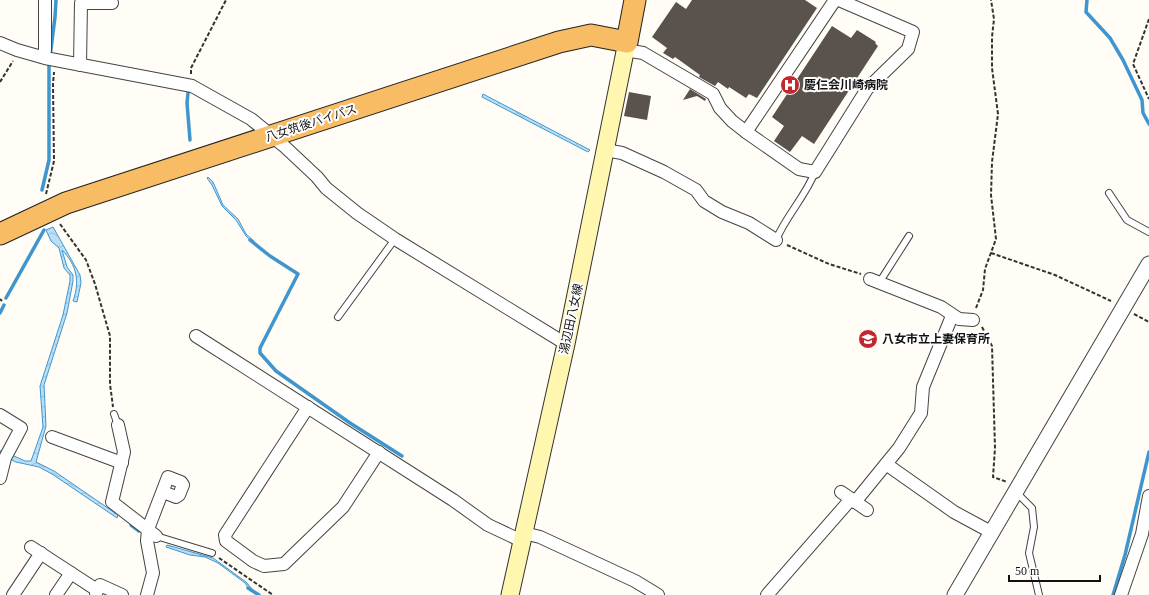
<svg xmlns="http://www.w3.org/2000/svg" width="1149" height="595" font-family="'Times New Roman','Noto Sans JP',serif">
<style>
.water{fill:url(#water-waves);stroke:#3f96cf}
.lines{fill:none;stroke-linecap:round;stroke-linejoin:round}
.stream{stroke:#3f96cf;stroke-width:3.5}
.building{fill:#5a524d}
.service-casing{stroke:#444;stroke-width:8}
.minor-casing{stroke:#444;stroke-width:14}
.tertiary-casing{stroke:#444;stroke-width:17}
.secondary-casing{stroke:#333;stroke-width:19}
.trunk-casing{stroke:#222;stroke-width:23}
.path{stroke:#333;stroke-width:2;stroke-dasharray:4 2;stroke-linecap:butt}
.service{stroke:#fff;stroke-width:6}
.minor{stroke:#fff;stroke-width:12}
.tertiary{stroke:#fff;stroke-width:15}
.secondary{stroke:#fff6b0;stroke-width:17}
.trunk{stroke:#f7bc64;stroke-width:21}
.labels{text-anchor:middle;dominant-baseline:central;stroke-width:4;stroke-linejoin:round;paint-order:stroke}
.poi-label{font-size:12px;font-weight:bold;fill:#111;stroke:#fff;text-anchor:start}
.street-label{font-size:12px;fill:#111;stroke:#fff}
</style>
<defs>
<pattern id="water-waves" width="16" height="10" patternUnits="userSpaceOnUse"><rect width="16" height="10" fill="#b9e0f7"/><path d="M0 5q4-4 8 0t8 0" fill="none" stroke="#9ebfd3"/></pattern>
</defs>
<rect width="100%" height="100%" fill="#fffdf5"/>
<g class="water">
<polygon points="483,94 588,149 590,150 588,152 482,97"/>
<polygon points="208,177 213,182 223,205 238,219 246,234 254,241 253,243 246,236 236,220 222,206 212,185 207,178"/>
<path d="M53 227 80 275 81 283 77 302 73 301C80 282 77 265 62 250L67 267 73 275V281L67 313 44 385 46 426 36 462 54 471 118 515 117 518 52 474 39 467 16 462 2 455 0 458V451H3L25 461H31L43 427 40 386 63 315 70 281V275L64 268 59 248 51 241 46 230Z"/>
<polygon points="167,545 213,558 246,582 253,590 251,592 245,583 218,563 205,557 190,555 166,547"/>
</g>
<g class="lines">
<g class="stream">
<polyline points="1087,0 1086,12 1110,38 1123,60 1142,100 1143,113 1149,124"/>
<polyline points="188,93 187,103 190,140"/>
<polyline points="42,190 49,160 49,65 55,17 56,0"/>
<polyline points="250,240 270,256 298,274 260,348 260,353 276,371 350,423 402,456"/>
<polyline points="6,298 44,230"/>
<polyline points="0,313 4,305"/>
<polyline points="131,525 139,531"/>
<polyline points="248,588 259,595"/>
<polyline points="1113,595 1125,555 1149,452"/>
</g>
</g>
<g class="building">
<polygon points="692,0 805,0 817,8 757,98 749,94 746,98 729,87 728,89 718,82 715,86 699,77 700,75 675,57 673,59 663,53 667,48 652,37 676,2 686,9"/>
<polygon points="832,26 851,38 857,30 876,42 875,43 878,46 814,144 802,136 790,152 774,141 784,126 772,117"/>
<polygon points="690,89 706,99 705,101 697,96 683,100"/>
<polygon points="629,92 651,96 647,120 624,116"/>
</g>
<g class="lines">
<g class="service-casing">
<g id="service">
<polyline points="1109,193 1127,220 1149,232"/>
<path d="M776 240C786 216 805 197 815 172"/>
<polyline points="879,283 909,236"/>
<polyline points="338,317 395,239"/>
<polyline points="114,414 118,425"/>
<polyline points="1016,492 1032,508 1034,527 1029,553 1039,595"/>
<polyline points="156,536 212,553"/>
</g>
</g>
<g class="minor-casing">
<g id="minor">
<polyline points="0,43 17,50 45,58 192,86 251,119 284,146 317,177 326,188 357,213 395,239 566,344"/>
<polyline points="625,50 643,53 713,94 720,108 732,121 746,132 799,169 815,172 867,89 908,49 913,32 839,0"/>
<polyline points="43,57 45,50 45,0"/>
<polyline points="80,65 81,3 112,3"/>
<polyline points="746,132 835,0"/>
<polyline points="605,150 622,153 664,172 696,190 704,201 722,212 749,223 776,240"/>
<polyline points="870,279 941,307 959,319 973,320"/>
<polyline points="196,336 453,500 488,525 522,541"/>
<polyline points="308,407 225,535 226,541 253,561 264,566 284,564 343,507 379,452"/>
<polyline points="0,415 21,428 5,458 0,478"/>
<polyline points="118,425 124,452 112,502 156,536"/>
<polyline points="52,437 122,463"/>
<polyline points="886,464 954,512 991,532"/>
<polyline points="841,492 867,510"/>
<polyline points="855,502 899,448 921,413 923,387 952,316"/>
<polyline points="524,533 540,537 635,581 658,595"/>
<polyline points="31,547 97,590"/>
<polyline points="96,593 100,585 122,595"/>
<polyline points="13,595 41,553"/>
<polyline points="56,595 71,573"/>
<polyline points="147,595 153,573 147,541 148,529 168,477 181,482 183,485 179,495 176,497 163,492"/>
<polyline points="767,595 851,499"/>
<polyline points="1121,595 1142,534 1149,496"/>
</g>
</g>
<g class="tertiary-casing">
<polyline id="tertiary" points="955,595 1149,264"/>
</g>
<g class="secondary-casing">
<polyline id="secondary" points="510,595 566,344 627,42"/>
</g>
<g class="trunk-casing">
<polyline id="trunk" points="0,234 66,203 559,42 591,35 627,42 635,0"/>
</g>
<g class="path">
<polyline points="1149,19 1133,64 1149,99"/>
<polyline points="191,74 191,68 226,0"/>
<polyline points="0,82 13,61"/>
<polyline points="46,194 54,161 53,84 54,72"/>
<polyline points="60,224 86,260 95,284 110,336 110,384 113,407"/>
<polyline points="787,245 829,264 861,274"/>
<polyline points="991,253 1055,275 1111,301"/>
<polyline points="0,299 2,301"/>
<polyline points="976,308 983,290 985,269 996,239 991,195 992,162 998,114 992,68 992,37 994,19 991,0"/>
<polyline points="1134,314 1149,322"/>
<polyline points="982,327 992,346 995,448 993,477 1007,482"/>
<polyline points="219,558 273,595"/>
</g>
<use href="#service" class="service"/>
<use href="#minor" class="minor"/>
<use href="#tertiary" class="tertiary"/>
<use href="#secondary" class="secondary"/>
<use href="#trunk" class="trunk"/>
</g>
<defs>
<g id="hospital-disc" transform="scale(1)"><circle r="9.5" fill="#c4262e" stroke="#fff"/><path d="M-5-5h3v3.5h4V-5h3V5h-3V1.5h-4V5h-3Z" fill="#fff"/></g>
<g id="school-disc" transform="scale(1)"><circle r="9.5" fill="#c4262e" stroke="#fff"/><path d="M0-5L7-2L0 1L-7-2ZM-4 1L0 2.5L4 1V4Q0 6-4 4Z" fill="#fff"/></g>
</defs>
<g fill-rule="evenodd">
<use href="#hospital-disc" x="790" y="85"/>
<use href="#school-disc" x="868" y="339"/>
</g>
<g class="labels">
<g class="poi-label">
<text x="804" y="85">慶仁会川崎病院</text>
<text x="882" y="339">八女市立上妻保育所</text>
</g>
<g class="street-label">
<text transform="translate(311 123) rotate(-18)">八女筑後バイパス</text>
<text transform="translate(571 319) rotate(-78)">湯辺田八女線</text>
</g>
</g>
<path d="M1009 575v6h91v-6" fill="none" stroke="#111111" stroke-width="2"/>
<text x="1015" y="575" font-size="12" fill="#111111" stroke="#ffffff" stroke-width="3" paint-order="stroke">50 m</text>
</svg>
